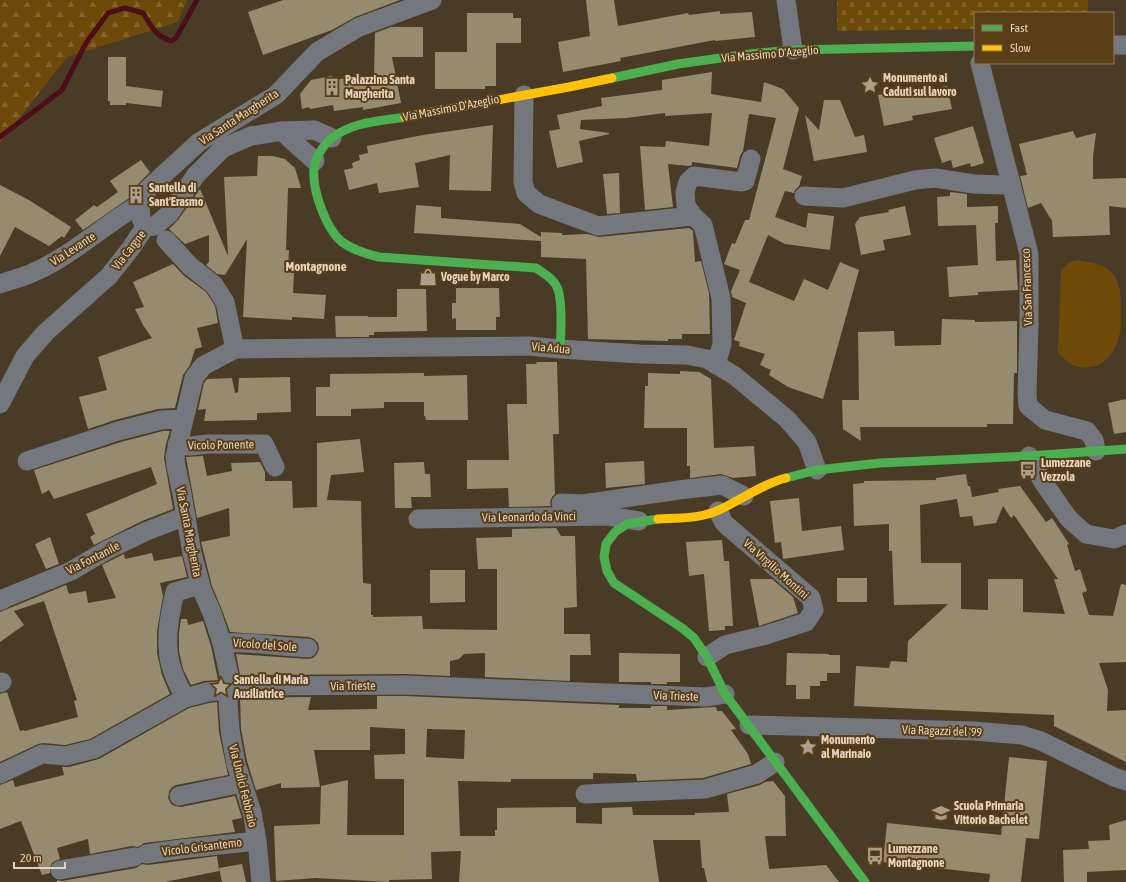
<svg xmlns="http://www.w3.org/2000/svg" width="1126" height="882" font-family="'Asap Condensed',sans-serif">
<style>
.forest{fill:url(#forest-firs)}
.cemetery{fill:url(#cemetery-stones)}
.pitch{fill:#6e4a09}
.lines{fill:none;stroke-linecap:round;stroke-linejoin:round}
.stream{stroke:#4c0f1a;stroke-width:5}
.building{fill:#968b6f;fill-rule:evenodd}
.street{stroke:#74787e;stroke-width:19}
.fast{stroke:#4caf50;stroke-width:9}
.slow{stroke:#ffc107;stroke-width:9}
.labels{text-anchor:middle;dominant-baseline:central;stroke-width:4;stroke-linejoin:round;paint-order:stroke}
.street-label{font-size:12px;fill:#e3d3bf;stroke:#593e17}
.poi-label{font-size:12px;font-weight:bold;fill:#e3d3bf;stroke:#593e17;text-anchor:start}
.neighbourhood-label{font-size:13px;font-weight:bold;fill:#e3d3bf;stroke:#593e17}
</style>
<defs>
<pattern id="forest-firs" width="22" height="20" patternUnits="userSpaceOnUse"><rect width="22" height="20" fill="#6e4a09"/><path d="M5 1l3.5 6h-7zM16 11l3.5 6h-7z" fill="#83632b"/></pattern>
<pattern id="cemetery-stones" width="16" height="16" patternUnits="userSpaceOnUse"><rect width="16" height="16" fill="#6e4a09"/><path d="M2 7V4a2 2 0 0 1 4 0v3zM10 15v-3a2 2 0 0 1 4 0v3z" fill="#83632b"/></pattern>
</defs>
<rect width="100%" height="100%" fill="#4a3b26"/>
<polygon class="forest" points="0,0 187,0 178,22 67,57 0,143"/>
<polygon class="cemetery" points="837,0 1088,0 1088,13 975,13 975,29 837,31"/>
<path class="pitch" d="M1078 260C1090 263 1104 263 1112 273 1121 283 1121 298 1121 311 1121 318 1122 326 1120 332 1116 355 1100 373 1075 366 1069 364 1063 357 1058 353L1061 270 1070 262Z"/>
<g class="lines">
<path class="stream" d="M0 137 62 90 86 43 108 13 125 8 143 13C152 27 155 36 171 41L176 38 197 0"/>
</g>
<g class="building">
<polygon points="283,0 400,0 355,17 332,30 263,55 248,12"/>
<polygon points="586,0 614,0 618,26 688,13 689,15 720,11 720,14 752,12 755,37 715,41 715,40 620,58 621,61 563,72 558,42 590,36"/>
<polygon points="467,13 513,13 513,18 521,18 521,43 496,43 496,86 485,86 485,89 435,89 435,52 467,52"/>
<polygon points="391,27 423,27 423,57 392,57 401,103 363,110 363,107 334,111 333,105 310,109 309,107 302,109 300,94 311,80 332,76 333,80 349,78 358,79 374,75 375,33"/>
<polygon points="108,57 126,57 126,86 163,91 161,107 126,103 126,105 110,105 110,101 108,101"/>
<polygon points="712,72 711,94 761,102 764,82 783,89 799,108 783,169 802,176 799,186 795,190 794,193 785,191 775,217 806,228 808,213 834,216 830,250 785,244 768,235 749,282 794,301 804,279 828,290 840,262 859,270 823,399 788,387 769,375 771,370 760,365 765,354 739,346 740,342 734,340 746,303 732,297 731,291 740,270 724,264 732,243 735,244 745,220 749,220 776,118 749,114 743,151 740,156 737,168 692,162 692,165 689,166 668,164 673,207 645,210 640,146 665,147 666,141 709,146 712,113 665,116 665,113 626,118 581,120 580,129 609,133 609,134 579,141 583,162 557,168 549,131 560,129 557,115 602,106 601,98 662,90 662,80"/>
<polygon points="947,86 952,109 912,116 913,120 884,126 878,95 907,90 908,94"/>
<polygon points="824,100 840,100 855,137 864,135 867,152 814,161 805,115 819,130"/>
<polygon points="493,125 491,191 449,190 450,155 415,163 419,187 379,193 377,183 349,190 344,170 353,168 352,163 360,160 359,155 368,153 367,146 423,135"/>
<polygon points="973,126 984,163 971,167 970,163 953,168 951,160 942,163 934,138"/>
<polygon points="1073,131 1076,138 1096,133 1093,157 1093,179 1126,178 1126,208 1109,206 1110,235 1053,237 1052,221 1041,203 1028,208 1020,176 1027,175 1019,144"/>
<polygon points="258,156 273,156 285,159 295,168 301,188 288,188 286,250 289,250 288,272 294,273 293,293 326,295 324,319 292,317 292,320 243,317 247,239 225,275 217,274 206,265 209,262 209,235 185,244 169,229 178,220 200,189 228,256 224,177 257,176"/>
<polygon points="141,160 150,172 138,184 132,196 83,230 75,220 94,205 97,207 118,192 110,181"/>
<polygon points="619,173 620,213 607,214 603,174"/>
<polygon points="0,185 29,200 71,227 64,238 62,236 49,246 15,227 0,256"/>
<polygon points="950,192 967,194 967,207 998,206 998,223 995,223 996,261 1016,260 1018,290 978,292 978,295 949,297 947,267 978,265 976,225 938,226 937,197 950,196"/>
<polygon points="416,205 441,207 441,218 520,224 541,237 541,232 562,233 562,235 587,234 599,237 689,228 693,231 695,262 701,261 709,293 710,334 682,334 682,339 668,339 668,341 588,339 586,259 541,257 541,241 414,233"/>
<polygon points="905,206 911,235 883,240 885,250 861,255 855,224 860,217 889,212 888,210"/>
<polygon points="173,264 183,275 206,292 215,306 218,323 197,328 202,347 195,349 190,365 183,375 175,408 158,409 115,420 88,429 79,397 107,390 98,357 152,338 143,325 135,309 144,307 133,282"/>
<polygon points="456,288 499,288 500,317 496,317 496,330 456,330 456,318 452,319 452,303 456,303"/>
<polygon points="397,289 426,289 427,331 374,332 374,335 369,335 369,337 336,337 335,316 368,316 368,317 397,317"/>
<polygon points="942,319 975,320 975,322 1017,321 1017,373 1014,373 1013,424 987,424 987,427 860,427 861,441 843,429 842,400 859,400 858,332 894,331 895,346 941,345"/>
<polygon points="536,362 557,362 559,434 553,434 555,494 552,497 550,502 551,506 509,507 508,488 467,489 467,460 509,460 507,404 527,404 526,364 537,364"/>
<polygon points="680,371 699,372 711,379 714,448 754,446 756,476 733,478 721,474 690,478 690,466 687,466 687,428 644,428 645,386 648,386 648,373 680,374"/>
<polygon points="424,373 424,376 467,375 468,420 426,420 425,416 424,416 424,402 384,402 384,408 351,409 351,416 316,416 316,387 330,387 330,374"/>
<polygon points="290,377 291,412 257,413 257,420 204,421 206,409 198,410 204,383 207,379 232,378 235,393 238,392 239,378"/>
<polygon points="1126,399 1126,432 1114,434 1108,403"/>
<polygon points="163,431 170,431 166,444 164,458 173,509 142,521 94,545 90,537 95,534 86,514 157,484 151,467 54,499 49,490 42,494 34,470 121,442"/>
<polygon points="360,439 364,472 331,475 327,500 361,501 363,583 371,584 371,615 373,615 373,617 422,616 423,629 497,630 497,569 478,569 476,538 512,537 512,529 556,528 561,536 575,536 577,607 564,608 564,634 590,634 591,655 570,655 570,681 485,677 485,653 464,654 459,659 450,661 450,676 405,674 240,675 236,654 308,659 313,658 317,654 319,649 318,643 314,639 309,637 230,632 222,610 212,586 201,542 230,536 229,508 197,518 186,457 203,456 207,476 232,471 231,463 260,462 265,472 265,481 292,481 293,508 317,507 317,443"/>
<polygon points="644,461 645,484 606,488 605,463"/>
<polygon points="424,462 425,474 430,474 431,497 411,497 412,508 395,508 394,463"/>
<path d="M966 474 968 486H970L972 497 999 492 998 489 1020 486 1046 522 1052 518 1069 544 1067 545 1075 571 1080 569 1087 591 1082 593 1089 615 1113 616 1121 584 1126 585V662L1099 663 1108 690 1107 711 1126 710V762L1054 726V715L854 706 856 666 889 668 891 661 907 662 908 641 948 604 894 605 892 551H889V524L854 526 853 484 864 483V481L936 480V478ZM957 499 960 517 972 516 974 526 996 523 1003 506 1011 518 1014 515 1058 579H1054L1065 614 1023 612V579H988V610L961 609V563H921L920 505Z"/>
<polygon points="799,498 802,531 841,526 844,550 783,559 781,542 775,543 770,501"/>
<polygon points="50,537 59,564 46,569 35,544"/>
<polygon points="722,540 724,561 729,561 733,626 725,626 725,630 709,631 704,574 689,576 686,542"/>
<polygon points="152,553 154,561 182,556 187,577 160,583 163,596 157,631 157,653 162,675 170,694 90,739 65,745 43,743 38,744 0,762 0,694 7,692 20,731 24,730 25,731 78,717 74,701 77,700 44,601 14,611 24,625 0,642 0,612 66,585 69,594 86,591 88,603 116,598 102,565 124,554 125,559"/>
<polygon points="430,570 465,570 465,602 430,603"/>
<rect x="837" y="578" width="30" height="24"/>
<polygon points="750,579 772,579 793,597 798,613 759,626"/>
<polygon points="181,619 187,619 188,625 203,621 211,646 218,680 204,681 191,685 183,669 179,651 179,633"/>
<polygon points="619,653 680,654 680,682 667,682 667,684 651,684 651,682 619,682"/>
<polygon points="787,653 829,654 829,655 840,655 840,673 827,673 827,681 820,681 820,686 810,686 810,699 796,699 796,685 786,685"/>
<path d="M377 696H405L619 705V708H651V706H667V710L716 707 717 711H722L736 729 731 730 748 754 751 764 703 778 637 781 636 774 593 773V779H511V782L458 781 460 836H495V830H497V808L576 807V823L602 824V808L632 807 633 815H695V813L729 812 727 794 760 785 765 782 773 781 785 796 786 836H765L769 869 826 865 839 882H707L704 868H702L700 840H653L659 882H459L461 851 431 852 432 879 389 880V882L315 878 276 881 274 826 320 824 321 786 348 780 347 835H404V779H375L374 755 405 754V729L370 727V750H314L320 787 281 788V783L256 790 247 761 241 729 240 698 311 697 308 710 377 709ZM427 729 465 730 464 759 426 757Z"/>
<polygon points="217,702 219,732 228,775 176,785 171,788 169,792 168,798 171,804 175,806 181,807 235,796 242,818 232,820 235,832 144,843 138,847 132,846 90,854 88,839 57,848 60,859 53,862 50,867 50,873 42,875 21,821 0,829 0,785 13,780 15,787 64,775 62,767 69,767 99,759 189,708 209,703"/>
<polygon points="1009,757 1047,761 1039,839 1026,838 1021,882 989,882 990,874 883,862 887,823 1001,835"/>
<polygon points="1126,820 1126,870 1087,872 1087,882 1064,882 1063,850 1089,849 1088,841 1110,840 1109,825"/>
<polygon points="217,856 219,871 165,882 57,882 57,880 62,881 136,868 142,864 148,865"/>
<polygon points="242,864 246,882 222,882 219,868"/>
</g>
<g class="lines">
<g class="street">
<polyline points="786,0 793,50"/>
<polyline points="1113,45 1126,45"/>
<polyline points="980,63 1029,254 1029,327 1027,393 1028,406 1045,420 1087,431 1094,440 1096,451"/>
<polyline points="524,95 523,182 526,193 539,204 598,226 693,216"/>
<polyline points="282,131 299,147 315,161"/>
<polyline points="804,196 843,198 915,180 935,178 974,184 1003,185 1011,184"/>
<polyline points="145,227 141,218 140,204 148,189 199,142 276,95 317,52 359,27 432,0"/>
<polyline points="145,227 155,226 169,214 196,175 223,148 251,136 282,131 314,130 332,138"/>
<polyline points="166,240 190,266 214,285 225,302 235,349 203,366 194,378 175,457 176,466 182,494 192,553 202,590 212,613 222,643 229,675 230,690 228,702 230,730 236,764 252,812 257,841 261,882"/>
<path d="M0 284C10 280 22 278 32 273 72 256 103 225 140 204"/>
<polyline points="235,349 529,346 560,349 640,354 687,355 707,359 735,376 787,419 807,442 817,470"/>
<polyline points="716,365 722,344 721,298 703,225 693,216 686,205 685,192 688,182 694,176 742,182 745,181 751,159"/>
<polyline points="0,404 25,356 46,332 109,276 131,248 145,227"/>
<polyline points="177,445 190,446 208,444 264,444 275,467"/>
<polyline points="1029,456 1043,482 1069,519 1086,534 1114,539 1126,534"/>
<polyline points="27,461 118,431 161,420 184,419"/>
<polyline points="561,503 583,504 679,490 722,485 744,496"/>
<polyline points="418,519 608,516 639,521"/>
<polyline points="0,601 5,598 71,571 107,550 147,531 186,516"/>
<path d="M222 643C251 641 279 647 308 648"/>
<polyline points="707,657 725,645 766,635 806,622 814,610 811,598 724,523 718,511"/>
<polyline points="0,683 2,682"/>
<path d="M185 698C181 690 176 681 173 672 163 646 169 618 175 592L200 585"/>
<polyline points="749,725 974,731 1022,735 1041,741 1114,777 1126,781"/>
<polyline points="0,774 42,754 66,756 94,749 185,698 207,692 230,690 240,686 405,685 705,697 725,694"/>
<polyline points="585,794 705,789 757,774 775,762"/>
<polyline points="179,796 242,783"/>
<polyline points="146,854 181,849 257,841"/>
<polyline points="60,870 134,857"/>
</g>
<g class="fast">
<polyline points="612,78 678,64 749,54 793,50 975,46"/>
<path d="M405 117C381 121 351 122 332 138 323 145 315 158 314 169 312 190 326 229 342 242 353 250 366 254 379 257L536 268C543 273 553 278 557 287 563 300 561 333 560 349"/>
<polyline points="786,478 817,470 880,463 1029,456 1126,449"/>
<polyline points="658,519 627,524 615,532 606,544 604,557 607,571 614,583 682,628 694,638 707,657 725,694 865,882"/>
</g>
<g class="slow">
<polyline points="405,117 569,87 612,78"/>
<path d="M658 519C678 518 700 519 719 510 741 500 762 484 786 478"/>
</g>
</g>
<defs>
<g id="sight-bare" transform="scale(1.38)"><path d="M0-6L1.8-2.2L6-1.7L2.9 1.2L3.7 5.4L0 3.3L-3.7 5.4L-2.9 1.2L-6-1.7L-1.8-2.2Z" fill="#ad9e89" stroke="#593e17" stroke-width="2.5" paint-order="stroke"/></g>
<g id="building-bare" transform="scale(1.38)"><path d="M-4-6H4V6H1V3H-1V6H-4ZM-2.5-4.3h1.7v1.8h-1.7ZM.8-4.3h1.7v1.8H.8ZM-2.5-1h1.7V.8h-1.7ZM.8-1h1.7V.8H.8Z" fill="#ad9e89" stroke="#593e17" stroke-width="2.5" paint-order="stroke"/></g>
<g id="shop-bare" transform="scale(1.38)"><path d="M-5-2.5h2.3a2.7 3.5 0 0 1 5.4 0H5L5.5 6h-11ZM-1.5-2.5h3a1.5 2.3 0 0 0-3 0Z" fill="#ad9e89" stroke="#593e17" stroke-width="2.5" paint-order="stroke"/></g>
<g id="bus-bare" transform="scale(1.38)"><path d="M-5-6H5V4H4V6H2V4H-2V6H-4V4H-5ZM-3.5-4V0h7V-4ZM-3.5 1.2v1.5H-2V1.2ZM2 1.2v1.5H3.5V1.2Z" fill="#ad9e89" stroke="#593e17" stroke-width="2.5" paint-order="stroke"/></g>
<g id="school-bare" transform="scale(1.38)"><path d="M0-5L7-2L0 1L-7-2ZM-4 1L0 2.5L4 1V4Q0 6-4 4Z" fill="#ad9e89" stroke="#593e17" stroke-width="2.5" paint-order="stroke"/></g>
</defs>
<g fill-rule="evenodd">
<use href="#sight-bare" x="870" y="85"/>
<use href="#building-bare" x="332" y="87"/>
<use href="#building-bare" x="136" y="195"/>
<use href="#shop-bare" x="428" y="277"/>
<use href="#bus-bare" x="1028" y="470"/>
<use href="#sight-bare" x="221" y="687"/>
<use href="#sight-bare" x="808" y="747"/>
<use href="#school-bare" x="941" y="813"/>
<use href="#bus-bare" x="875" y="856"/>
</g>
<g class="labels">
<g class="street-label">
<text transform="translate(770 54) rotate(-5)">Via Massimo D'Azeglio</text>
<text transform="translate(451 108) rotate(-11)">Via Massimo D'Azeglio</text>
<text transform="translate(239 117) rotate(-33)">Via Santa Margherita</text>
<text transform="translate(73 249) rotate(-33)">Via Levante</text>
<text transform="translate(129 250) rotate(-52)">Via Cargne</text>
<text transform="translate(1027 287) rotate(-92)">Via San Francesco</text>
<text transform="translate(551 348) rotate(5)">Via Adua</text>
<text transform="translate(221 445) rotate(-1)">Vicolo Ponente</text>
<text transform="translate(529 517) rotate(-1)">Via Leonardo da Vinci</text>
<text transform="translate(189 532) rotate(79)">Via Santa Margherita</text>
<text transform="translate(93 558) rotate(-27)">Via Fontanile</text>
<text transform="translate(776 569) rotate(42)">Via Virgilio Montini</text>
<text transform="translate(265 645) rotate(4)">Vicolo del Sole</text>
<text transform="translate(353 686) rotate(-1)">Via Trieste</text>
<text transform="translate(676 696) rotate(2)">Via Trieste</text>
<text transform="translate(942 731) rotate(2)">Via Ragazzi del '99</text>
<text transform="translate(243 786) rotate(76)">Via Undici Febbraio</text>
<text transform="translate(202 847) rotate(-7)">Vicolo Grisantemo</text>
</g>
<g class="poi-label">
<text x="883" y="78">Monumento ai<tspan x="883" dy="14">Caduti sul lavoro</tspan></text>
<text x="345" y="80">Palazzina Santa<tspan x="345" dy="14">Margherita</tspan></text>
<text x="149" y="188">Santella di<tspan x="149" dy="14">Sant'Erasmo</tspan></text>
<text x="441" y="277">Vogue by Marco</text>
<text x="1041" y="463">Lumezzane<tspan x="1041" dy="14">Vezzola</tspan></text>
<text x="234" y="680">Santella di Maria<tspan x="234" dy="14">Ausiliatrice</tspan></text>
<text x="821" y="740">Monumento<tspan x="821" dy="14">al Marinaio</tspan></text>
<text x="954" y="806">Scuola Primaria<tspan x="954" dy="14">Vittorio Bachelet</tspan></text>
<text x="888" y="849">Lumezzane<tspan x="888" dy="14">Montagnone</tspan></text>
</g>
<g class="neighbourhood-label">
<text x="316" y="266">Montagnone</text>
</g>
</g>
<rect x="974" y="12" width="140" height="52" fill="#593e17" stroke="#907a5a"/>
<rect x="982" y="25" width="20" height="6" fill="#4caf50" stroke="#907a5a"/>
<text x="1010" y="32" font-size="12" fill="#e3d3bf">Fast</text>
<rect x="982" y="45" width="20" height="6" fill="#ffc107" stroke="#907a5a"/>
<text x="1010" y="52" font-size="12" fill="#e3d3bf">Slow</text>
<path d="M14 862v6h51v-6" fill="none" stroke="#e3d3bf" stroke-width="2"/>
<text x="20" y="862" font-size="12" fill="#e3d3bf" stroke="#593e17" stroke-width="3" paint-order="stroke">20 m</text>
</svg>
